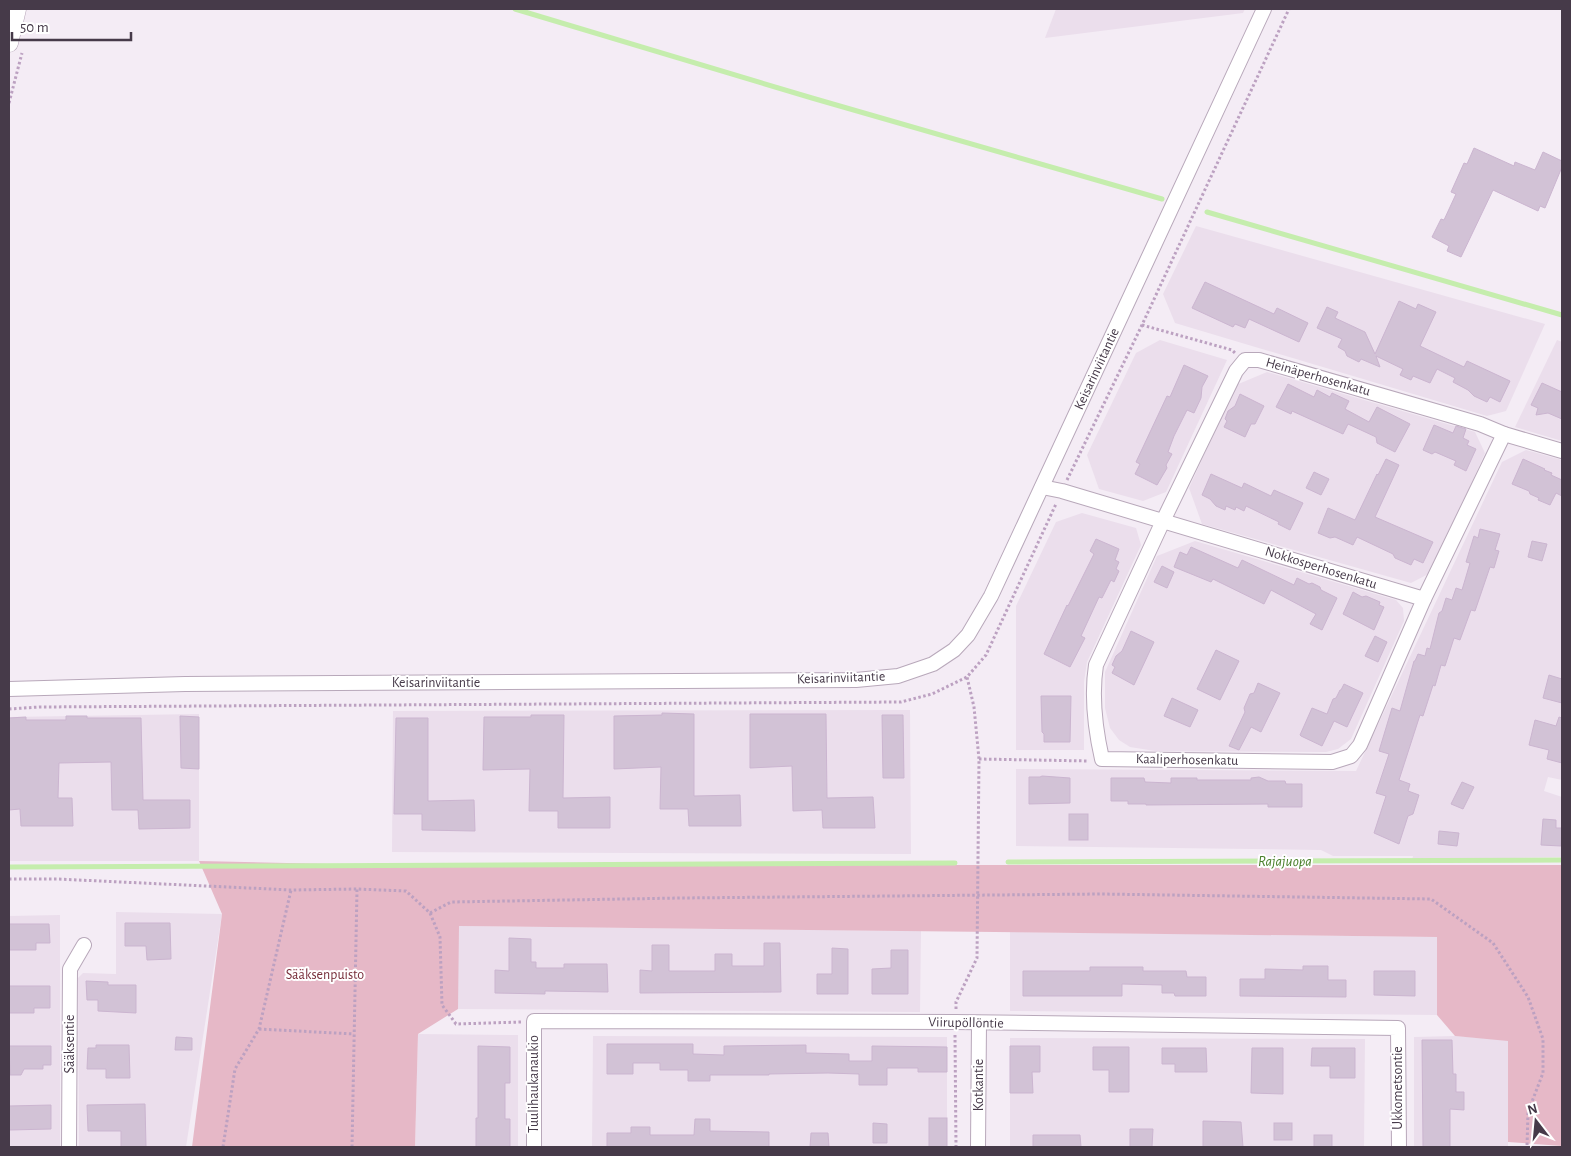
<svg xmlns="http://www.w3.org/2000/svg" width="1571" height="1156" font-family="'Alegreya Sans',sans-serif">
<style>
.residential{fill:#ebdeec}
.green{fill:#e6b8c7}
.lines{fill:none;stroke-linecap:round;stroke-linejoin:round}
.stream{stroke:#c5edad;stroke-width:5}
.building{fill:#d2c2d6;stroke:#cbb5d0}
.minor-casing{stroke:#b8a8ba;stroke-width:16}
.tertiary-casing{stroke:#b8a8ba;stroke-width:19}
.path{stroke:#bca1c1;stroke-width:3;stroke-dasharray:2.5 2.5;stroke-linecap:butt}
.minor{stroke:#fff;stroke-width:14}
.tertiary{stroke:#fff;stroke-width:18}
.labels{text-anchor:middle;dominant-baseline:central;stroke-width:4;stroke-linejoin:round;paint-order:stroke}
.street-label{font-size:14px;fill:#463a49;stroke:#fff}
.park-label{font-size:14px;fill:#782f3b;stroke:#fff}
.water-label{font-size:15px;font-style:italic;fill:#4b802c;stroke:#fff}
</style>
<rect width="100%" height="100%" fill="#f4ecf5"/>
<g class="residential">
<polygon points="1056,9 1245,9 1243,13 1045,38"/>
<polygon points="1196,226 1545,324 1506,411 1487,416 1175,323 1163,294"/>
<polygon points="1160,340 1227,360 1166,492 1143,501 1099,489 1087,455 1136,353"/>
<polygon points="1557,340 1562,342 1562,441 1515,427"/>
<polygon points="1267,372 1475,432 1485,453 1432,572 1411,583 1202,524 1189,488 1236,385"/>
<polygon points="1526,450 1562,460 1562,780 1548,777 1544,791 1562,797 1562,857 1412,860 1413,856 1333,856 1321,850 1016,846 1016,769 1356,771 1502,462"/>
<polygon points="1082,513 1136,528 1141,545 1087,662 1084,682 1084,750 1016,750 1016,606 1056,522"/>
<polygon points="1195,541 1396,600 1403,608 1404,621 1351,739 1338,749 1326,752 1155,751 1130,747 1119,740 1110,728 1105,708 1105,672 1157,556"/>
<polygon points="910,710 911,854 392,852 393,711"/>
<polygon points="199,714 199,861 9,861 9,717"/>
<polygon points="116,912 222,914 186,1147 79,1147 78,978 83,973 116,974"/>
<polygon points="60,915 60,1147 9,1147 9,916"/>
<polygon points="458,926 921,931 920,1012 458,1009"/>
<polygon points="1010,932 1437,937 1437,1015 1010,1011"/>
<polygon points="418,1034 518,1035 518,1147 415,1147"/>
<polygon points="593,1036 947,1037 947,1147 592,1147"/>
<polygon points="1455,1036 1508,1040 1508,1147 1414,1147 1414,1037"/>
<polygon points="1010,1038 1365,1039 1364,1147 1010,1147"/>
</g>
<polygon class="green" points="199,861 374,865 1562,865 1562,1146 1508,1142 1508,1041 1455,1036 1437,1015 1437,937 459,926 458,1009 418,1034 415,1147 192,1147 222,914"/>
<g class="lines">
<g class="stream">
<polyline points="515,9 812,98 1162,199"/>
<polyline points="1207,212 1562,315"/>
<polyline points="1008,862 1562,860"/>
<polyline points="9,867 955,863"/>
</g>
</g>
<g class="building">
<polygon points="1474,148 1514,166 1515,162 1535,170 1543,152 1562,161 1562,167 1545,208 1540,206 1538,211 1493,190 1461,257 1447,251 1449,246 1432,237 1441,219 1444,220 1456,194 1451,192 1464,163 1467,164"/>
<polygon points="1205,282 1274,314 1277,308 1308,323 1299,342 1249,319 1245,328 1235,324 1233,327 1192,308"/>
<polygon points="1399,301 1416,309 1418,304 1436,312 1420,346 1464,367 1467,361 1510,381 1500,402 1490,397 1487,402 1474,396 1468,390 1453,382 1455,378 1437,369 1430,383 1413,376 1411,380 1400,375 1403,369 1376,356 1380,367 1361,359 1359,362 1347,356 1345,351 1338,347 1342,339 1317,328 1327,307 1338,312 1335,318 1365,332 1375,354"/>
<polygon points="1184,365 1208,376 1202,387 1201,398 1194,413 1187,410 1174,436 1168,452 1172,454 1166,465 1167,468 1157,485 1135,474 1140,464 1136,462 1167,396 1170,397"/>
<polygon points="1542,383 1562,392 1562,419 1548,413 1536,415 1538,408 1531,405"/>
<polygon points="1288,384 1314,397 1317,390 1330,397 1332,393 1349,401 1345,409 1369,422 1377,407 1410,424 1395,452 1377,443 1376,437 1348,424 1343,434 1292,411 1291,414 1276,407"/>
<polygon points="1240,394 1264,406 1255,424 1251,424 1245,437 1224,427 1227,421 1225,419 1228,411 1235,406"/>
<polygon points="1434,425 1453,433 1456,426 1466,429 1463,438 1469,441 1467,445 1476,449 1466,471 1454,465 1456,461 1435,452 1432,454 1423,450"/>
<polygon points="1386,459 1399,465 1375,517 1433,542 1423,563 1414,559 1411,565 1395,558 1393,554 1357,537 1353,545 1335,537 1330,538 1318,533 1328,508 1355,520 1377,474 1378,475"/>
<polygon points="1523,459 1545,469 1544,470 1552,473 1551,475 1562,480 1562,496 1556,493 1550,505 1538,500 1539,498 1530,494 1529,491 1512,484"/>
<polygon points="1314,472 1329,479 1321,495 1306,488"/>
<polygon points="1211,474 1242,488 1244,483 1271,496 1274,490 1303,503 1290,530 1278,524 1279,522 1246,506 1244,511 1236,507 1235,510 1226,506 1225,510 1216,506 1210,499 1202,495"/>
<polygon points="1480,529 1500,534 1495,550 1499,551 1494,568 1490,567 1475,611 1471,610 1460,640 1454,638 1445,666 1441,665 1435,686 1433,685 1423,716 1420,715 1399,780 1410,784 1408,791 1419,795 1413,814 1408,816 1399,844 1374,833 1386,796 1376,793 1389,754 1379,751 1392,708 1400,711 1414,661 1415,661 1418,654 1425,656 1427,648 1430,649 1439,613 1442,611 1446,598 1452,600 1456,588 1462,590 1470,563 1466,562 1474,536 1478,538"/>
<polygon points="1096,539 1119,549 1115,560 1119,562 1116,569 1119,571 1114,582 1111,580 1102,598 1099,597 1081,636 1085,638 1070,667 1044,654 1067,605 1068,606 1094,554 1090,551"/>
<polygon points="1532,541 1547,544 1542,561 1528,557"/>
<polygon points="1191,547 1238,568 1242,560 1294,585 1297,578 1309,584 1312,583 1320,587 1321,590 1337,598 1322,630 1310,624 1316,614 1271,590 1264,604 1213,579 1211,582 1174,567 1180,552 1187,555"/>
<polygon points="1162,566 1174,572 1167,588 1154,582"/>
<polygon points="1353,592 1362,597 1366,596 1380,602 1379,605 1384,607 1374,630 1343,614"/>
<polygon points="1131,631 1154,642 1134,685 1112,673 1115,667 1112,665 1116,656 1122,651"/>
<polygon points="1375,636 1387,642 1378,662 1365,656"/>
<polygon points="1216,650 1239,661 1220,700 1197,689"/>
<polygon points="1549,675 1562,679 1562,703 1543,698"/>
<polygon points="1258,683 1280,693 1261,732 1251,727 1239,750 1229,746 1245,712 1244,708 1250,694 1254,693"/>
<polygon points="1344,684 1363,693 1347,727 1334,721 1322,746 1301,736 1300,735 1312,708 1327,714 1333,699 1336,698 1340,690 1341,690"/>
<polygon points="1041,696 1071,696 1070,742 1044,742 1044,734 1042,732"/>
<polygon points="1172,698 1198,710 1190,727 1164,716"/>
<polygon points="662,713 694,714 694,796 740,795 741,826 689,826 688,809 660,809 661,767 614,769 614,716 662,715"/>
<polygon points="750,714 826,714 827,798 873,797 875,828 823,828 822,810 793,811 792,766 750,768"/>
<polygon points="531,715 564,715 563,798 610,797 610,828 558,828 558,811 529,811 530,769 483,770 484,717 531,717"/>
<polygon points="882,715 903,715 904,778 883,778"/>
<polygon points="66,716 87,716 87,718 141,718 143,800 190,800 190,828 139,829 138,810 112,810 111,762 59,763 58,798 72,798 73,826 21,826 20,809 9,810 9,718 26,717 26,720 66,720"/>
<polygon points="180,716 199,717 199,769 181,768"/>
<polygon points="1559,717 1562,718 1562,763 1547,759 1549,750 1529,745 1535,720 1556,726"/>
<polygon points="396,718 428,718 428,801 474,800 475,831 422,830 422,814 394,814"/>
<polygon points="1042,776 1070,778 1070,803 1029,804 1029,777 1040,777"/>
<polygon points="1259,777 1268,781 1285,781 1286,784 1302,784 1302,807 1268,807 1268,804 1146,805 1146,804 1128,804 1128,801 1111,801 1111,778 1144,778 1145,782 1171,783 1171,778 1197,778 1197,780 1251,780 1251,778"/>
<polygon points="1462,782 1474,787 1463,809 1451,804"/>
<rect x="1069" y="814" width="19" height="26"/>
<polygon points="1543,819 1556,820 1556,828 1562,828 1561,846 1541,845"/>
<polygon points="1439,831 1459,833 1457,846 1438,844"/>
<polygon points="125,923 170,923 171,959 147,960 146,946 125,946"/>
<polygon points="9,924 49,924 50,943 36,943 36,950 9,950"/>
<polygon points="509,938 531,939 531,962 536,962 536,968 564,968 564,964 607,964 608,992 545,991 545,994 495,993 495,970 509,971"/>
<polygon points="764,943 780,943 781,992 640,993 640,970 652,971 652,945 669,945 669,971 715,971 715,954 732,954 732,966 764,966"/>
<polygon points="832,948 848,949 848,994 817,994 817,974 832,974"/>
<polygon points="891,950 908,950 908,994 872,994 872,969 891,968"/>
<polygon points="1303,966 1328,966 1328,980 1346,980 1346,997 1240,996 1240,979 1265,979 1265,969 1303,970"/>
<polygon points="1090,967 1143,967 1143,971 1186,971 1187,977 1206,977 1206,996 1175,996 1174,993 1162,993 1162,985 1122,984 1122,996 1023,996 1023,971 1090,971"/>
<polygon points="1374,971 1415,971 1415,996 1374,995"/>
<polygon points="86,981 108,982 108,985 136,985 136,1013 98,1011 98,1000 87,1000"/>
<polygon points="9,986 50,986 50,1008 34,1008 34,1013 9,1013"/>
<polygon points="176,1037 192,1038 192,1050 175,1050"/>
<polygon points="1422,1040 1452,1040 1453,1074 1456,1074 1456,1092 1464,1092 1464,1110 1450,1109 1450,1147 1423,1147"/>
<polygon points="607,1044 693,1044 693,1054 724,1055 724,1046 806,1045 806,1053 849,1054 849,1061 872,1061 872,1046 947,1047 947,1072 918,1072 918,1068 887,1068 887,1085 859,1085 859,1074 828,1073 769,1074 769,1075 710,1075 710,1081 688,1081 688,1070 660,1070 660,1063 633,1063 633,1074 607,1074"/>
<polygon points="96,1045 129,1045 130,1078 106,1078 106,1069 87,1069 88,1048 96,1048"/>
<polygon points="9,1046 51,1046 51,1065 43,1065 43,1069 24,1069 21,1075 10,1075"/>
<polygon points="478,1046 510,1047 510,1083 505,1083 505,1119 510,1119 510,1147 476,1147 476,1118 478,1118"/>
<polygon points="1010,1046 1040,1046 1040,1072 1032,1072 1033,1093 1010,1093"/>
<polygon points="1093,1047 1129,1047 1129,1092 1109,1092 1109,1070 1093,1070"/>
<polygon points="1162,1048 1206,1048 1207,1072 1175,1072 1175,1064 1162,1064"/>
<polygon points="1252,1048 1283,1048 1283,1094 1251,1093"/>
<polygon points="1312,1048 1355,1048 1355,1078 1330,1078 1330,1066 1311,1066"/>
<polygon points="145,1104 146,1147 121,1147 121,1131 88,1131 87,1105"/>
<polygon points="51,1105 51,1129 9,1130 9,1106"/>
<rect x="929" y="1118" width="18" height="29"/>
<polygon points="695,1119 710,1119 710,1131 769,1132 769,1147 607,1147 607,1133 631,1133 631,1127 650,1127 650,1135 694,1135"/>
<polygon points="1203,1121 1241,1122 1243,1147 1203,1147"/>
<polygon points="873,1123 887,1124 887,1143 873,1143"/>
<rect x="1274" y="1123" width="18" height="17"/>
<polygon points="1130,1129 1153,1129 1152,1147 1130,1147"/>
<polygon points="811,1133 828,1133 829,1147 810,1147"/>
<polygon points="1033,1135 1080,1135 1081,1147 1033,1147"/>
<rect x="1314" y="1135" width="18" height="12"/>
</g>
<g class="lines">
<g class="minor-casing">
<g id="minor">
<polyline points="1042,487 1062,491 1424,599 1504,434"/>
<path d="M1424 599 1360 745 1351 756 1332 762 1102 759C1095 728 1091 697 1096 665L1163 521 1236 371 1245 360H1259L1480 424 1504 434 1562 451"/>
<polyline points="9,689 185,684 856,680 898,676 933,664 954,650 968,635 991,596 1264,9"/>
<polyline points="69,1147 70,969 84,945"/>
<polyline points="534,1147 534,1021 955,1022 1398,1028 1399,1147"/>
<polyline points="978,1147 979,1023"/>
</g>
</g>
<g class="tertiary-casing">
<polyline id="tertiary" points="9,43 17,9"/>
</g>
<g class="path">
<polyline points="9,103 22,53"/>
<polyline points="1142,325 1232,350 1235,353"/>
<polyline points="1067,480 1142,325 1289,9"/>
<polyline points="9,709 39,707 901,702 932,694 967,677 986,655 1056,504"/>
<polyline points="979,759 1089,761"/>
<polyline points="9,879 57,879 291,890 357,889 406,891 430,913 440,937 442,1005 456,1024 521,1022"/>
<polyline points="430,913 451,902 681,898 1101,894 1431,899 1493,943 1528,997 1543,1039 1543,1073 1528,1112 1527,1147"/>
<polyline points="956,1009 956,1002 977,958 979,759 974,707 967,677"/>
<polyline points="259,1029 354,1034"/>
<polyline points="955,1035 956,1147"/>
<polyline points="223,1147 235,1069 259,1029 291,890"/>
<polyline points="352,1147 357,889"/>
</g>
<use href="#minor" class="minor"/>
<use href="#tertiary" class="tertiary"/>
</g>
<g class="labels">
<g class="street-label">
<text transform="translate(1097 369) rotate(-65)">Keisarinviitantie</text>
<text transform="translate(1318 377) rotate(16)">Heinäperhosenkatu</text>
<text transform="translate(1321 568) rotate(17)">Nokkosperhosenkatu</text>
<text transform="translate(841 678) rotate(-2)">Keisarinviitantie</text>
<text x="436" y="683">Keisarinviitantie</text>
<text transform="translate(1187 760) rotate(1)">Kaaliperhosenkatu</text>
<text transform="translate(966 1023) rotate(1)">Viirupöllöntie</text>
<text transform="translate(70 1044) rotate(-90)">Sääksentie</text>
<text transform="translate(534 1084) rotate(-90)">Tuulihaukanaukio</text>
<text transform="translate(979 1085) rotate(-90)">Kotkantie</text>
<text transform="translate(1398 1088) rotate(-90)">Ukkometsontie</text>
</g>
<g class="park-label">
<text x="325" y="975">Sääksenpuisto</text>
</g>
<g class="water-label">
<text x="1285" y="861">Rajajuopa</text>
</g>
</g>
<rect width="1571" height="1156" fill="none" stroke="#463a49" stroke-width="20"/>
<g transform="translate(1536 1121) rotate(344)" stroke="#ffffff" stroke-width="4" paint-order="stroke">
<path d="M0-4L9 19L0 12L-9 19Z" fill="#463a49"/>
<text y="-8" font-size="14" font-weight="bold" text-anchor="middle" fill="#463a49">N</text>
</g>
<path d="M12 32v8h119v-8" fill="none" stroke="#463a49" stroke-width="2.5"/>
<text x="20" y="32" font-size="15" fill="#463a49" stroke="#ffffff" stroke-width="4" paint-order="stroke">50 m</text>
</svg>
